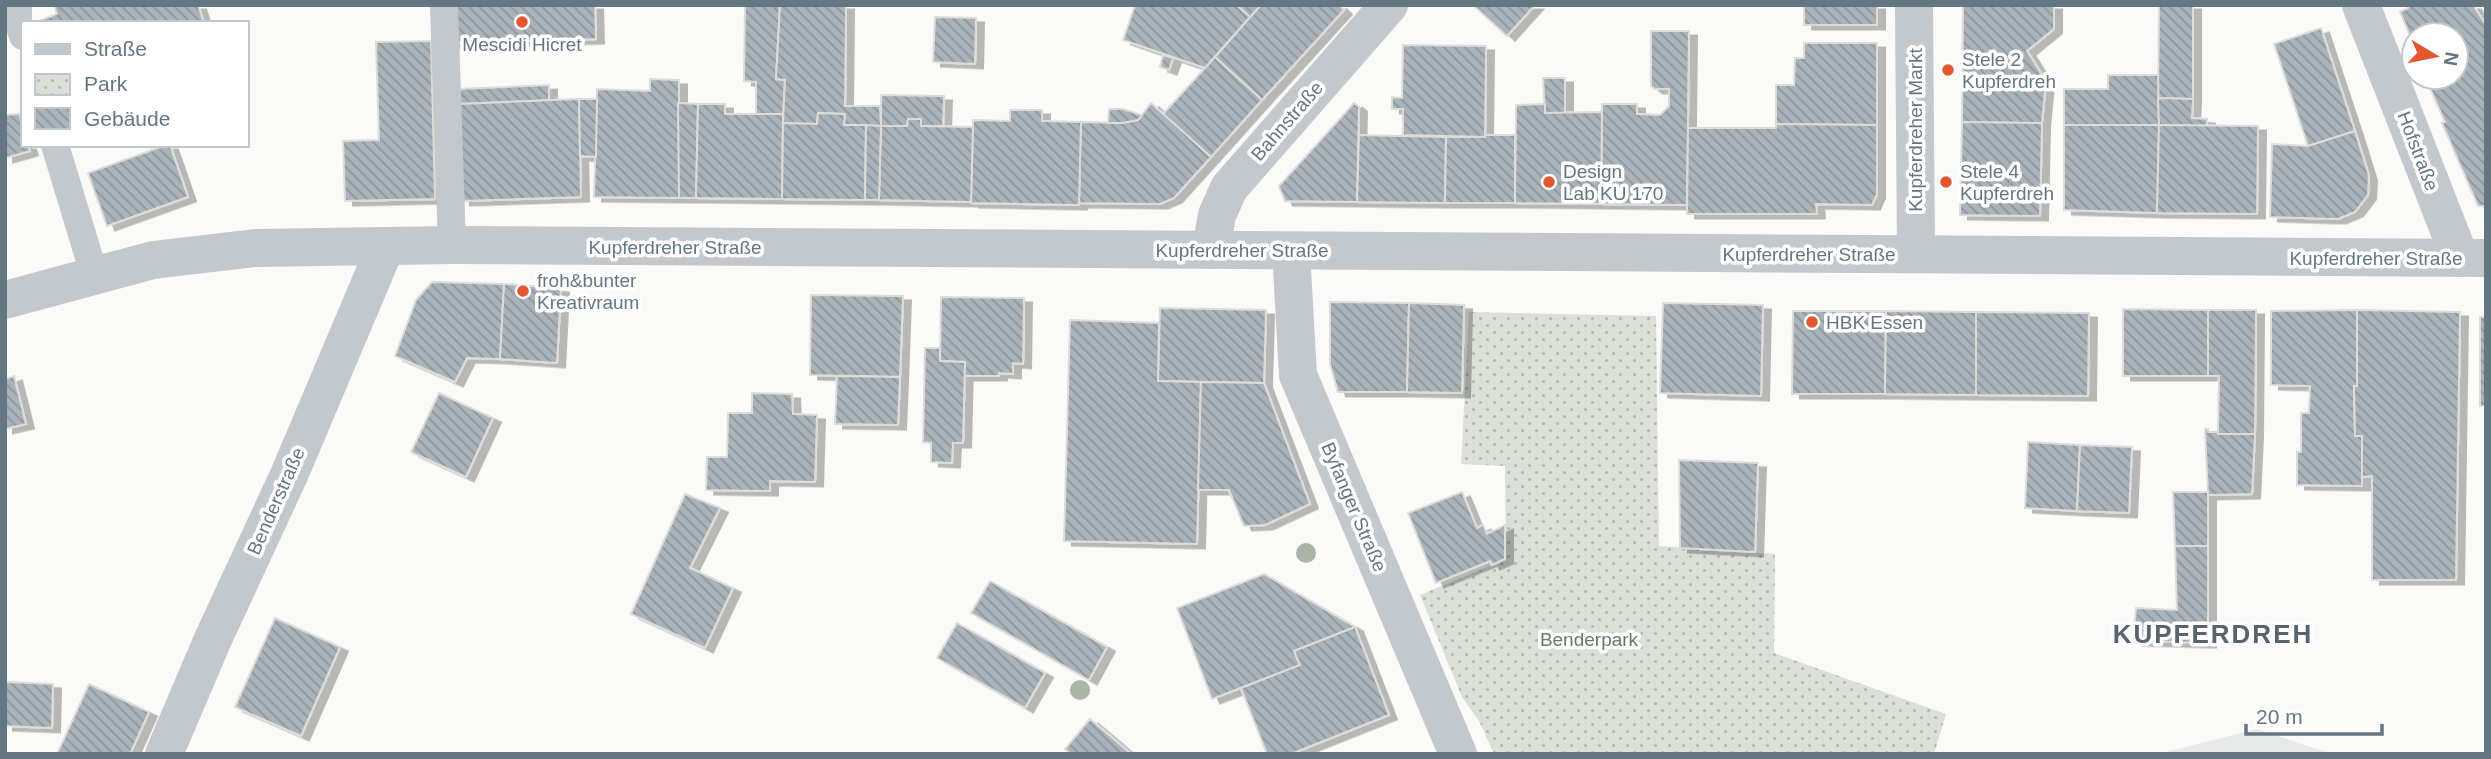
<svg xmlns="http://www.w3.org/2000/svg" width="2491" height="759" font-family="Arial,sans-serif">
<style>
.built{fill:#e8e9e9}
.park{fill:url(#park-dots)}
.building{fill:url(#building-back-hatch);stroke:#dcdcda;stroke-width:2;filter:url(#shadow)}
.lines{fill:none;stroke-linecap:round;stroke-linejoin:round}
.service{stroke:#c3c8cc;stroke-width:28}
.pedestrian{stroke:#c3c8cc;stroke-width:38}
.minor{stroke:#c3c8cc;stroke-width:38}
.tertiary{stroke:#c3c8cc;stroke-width:38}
.tree{fill:#aab4a7}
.poi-dot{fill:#e4572e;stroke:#fff;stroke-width:2.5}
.labels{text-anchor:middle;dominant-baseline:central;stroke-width:7;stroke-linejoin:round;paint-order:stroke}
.poi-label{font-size:19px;fill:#657683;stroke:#fff;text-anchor:start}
.street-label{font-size:19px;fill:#657683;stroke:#fff}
.park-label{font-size:19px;fill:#687a64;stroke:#fff}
.district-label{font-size:26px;font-weight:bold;letter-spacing:2px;fill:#57646e;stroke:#fff}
</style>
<defs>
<pattern id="park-dots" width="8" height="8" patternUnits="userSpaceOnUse" patternTransform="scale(1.75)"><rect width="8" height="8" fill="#dadfd7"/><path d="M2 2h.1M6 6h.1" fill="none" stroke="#b4b9b4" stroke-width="1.8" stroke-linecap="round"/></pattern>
<pattern id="building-back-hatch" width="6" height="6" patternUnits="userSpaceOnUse" patternTransform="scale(1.75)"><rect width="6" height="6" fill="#aab3b9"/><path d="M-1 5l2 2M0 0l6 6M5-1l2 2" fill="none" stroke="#8e969c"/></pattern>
<filter id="shadow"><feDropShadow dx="8" dy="4.5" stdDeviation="0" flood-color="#0004"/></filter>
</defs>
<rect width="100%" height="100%" fill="#fafaf8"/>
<polygon class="built" points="2257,729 2332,754 2158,754"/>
<polygon class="park" points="1469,312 1656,316 1659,546 1775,554 1774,653 1946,714 1934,754 1494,754 1479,721 1462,697 1420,595 1506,559 1505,466 1461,464"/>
<g class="building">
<polygon points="54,5 198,5 204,23 42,23 41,20 57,14"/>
<polygon points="448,5 595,5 596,39 449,43"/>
<polygon points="745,5 780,5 776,79 785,80 783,114 756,114 756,82 744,81"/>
<polygon points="780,5 846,5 845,106 880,106 881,126 844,125 845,114 818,113 817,124 783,123 785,80 776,79"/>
<polygon points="1135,5 1237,5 1250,17 1205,68 1123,40"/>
<polygon points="1237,5 1261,5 1250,17"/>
<polygon points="1261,5 1339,5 1344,10 1262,100 1215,57"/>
<polygon points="1473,5 1535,5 1507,36"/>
<rect x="1804" y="5" width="73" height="20"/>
<polygon points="1963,5 2054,5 2054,29 2027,51 2046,81 2042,123 1962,122"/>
<polygon points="2159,5 2193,5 2193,99 2158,98"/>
<polygon points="2408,5 2473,5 2486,25 2486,206 2478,206 2442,123 2445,122 2425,77 2456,77 2456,35 2414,35 2414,45 2400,12 2408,8"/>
<polygon points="935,17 976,18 975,64 933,62"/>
<polygon points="2321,28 2355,131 2308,146 2274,44"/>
<polygon points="1651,31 1689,31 1687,205 1601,204 1602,104 1637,104 1637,114 1660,115 1669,106 1669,89 1655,89 1651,86"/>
<polygon points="431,41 435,199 345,201 343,141 379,140 376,42"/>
<polygon points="1804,43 1877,43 1877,125 1776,124 1776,85 1794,85 1795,58 1804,58"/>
<polygon points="1403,45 1486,46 1485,137 1403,135 1403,109 1392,109 1392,97 1402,98"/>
<polygon points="1163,55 1173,58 1169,70 1160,67"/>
<polygon points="1215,57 1262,100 1211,157 1163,114"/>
<polygon points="2108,75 2158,75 2159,125 2064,125 2064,89 2108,89"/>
<polygon points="1543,78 1565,78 1565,113 1545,113"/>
<polygon points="650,79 679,80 679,198 594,197 597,89 650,91"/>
<polygon points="549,85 549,100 459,104 460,89"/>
<polygon points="881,95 944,96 943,126 921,126 921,119 908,119 907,126 881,126"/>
<polygon points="2158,98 2193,99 2192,118 2207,119 2207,126 2159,125"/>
<polygon points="579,99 581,197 462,201 459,104"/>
<polygon points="579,99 597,99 596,157 580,156"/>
<polygon points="678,103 698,104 696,198 679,198"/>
<polygon points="1151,103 1211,157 1174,198 1160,204 1079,203 1081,122 1122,123 1138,120"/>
<polygon points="1354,103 1359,107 1357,202 1285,201 1279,186"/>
<polygon points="698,104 725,104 725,114 783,114 782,199 696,198"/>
<polygon points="1545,104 1545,113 1602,112 1601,204 1515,203 1516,105"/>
<polygon points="1109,109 1123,109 1142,115 1138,120 1122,123 1108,123"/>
<polygon points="1010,110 1042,110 1042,121 1081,122 1079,205 971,203 973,120 1010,121"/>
<polygon points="818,113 845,114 844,125 866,125 865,200 782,199 783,123 817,124"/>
<polygon points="19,114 23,127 23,145 28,145 30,151 5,158 5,115"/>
<polygon points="908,119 921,119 921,126 973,127 971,202 879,200 881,126 907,126"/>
<polygon points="1962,122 2042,123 2040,216 1960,215"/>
<polygon points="1776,124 1877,125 1877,194 1872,205 1816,204 1817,214 1687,214 1688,128 1776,128"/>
<polygon points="866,125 881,126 879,200 865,200"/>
<polygon points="2064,125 2159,125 2157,213 2064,210"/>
<polygon points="2159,125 2258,126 2257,214 2157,213"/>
<polygon points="2355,131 2369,176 2368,195 2355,212 2338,219 2270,217 2272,144 2308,146"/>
<polygon points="1359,135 1446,137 1445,203 1357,202"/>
<polygon points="1485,135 1515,135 1515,203 1445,203 1446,137 1485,137"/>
<polygon points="166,145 170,145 188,197 107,226 88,173"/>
<polygon points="432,282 504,284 500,359 467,358 455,382 395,356 416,300"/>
<polygon points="504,284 561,288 557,363 500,359"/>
<polygon points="811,295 903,296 900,377 810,375"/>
<polygon points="941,297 1024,298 1023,364 1013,363 1013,374 999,373 999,376 964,376 965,362 940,361"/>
<polygon points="1330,302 1409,303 1407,392 1338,392 1330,364"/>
<polygon points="1409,303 1464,305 1462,393 1407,392"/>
<polygon points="1663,303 1763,305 1761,396 1660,393"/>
<polygon points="1160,308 1266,310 1264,383 1158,381"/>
<polygon points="2123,309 2208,310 2208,376 2123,376"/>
<polygon points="2208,310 2256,310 2255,434 2218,434 2219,376 2208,376"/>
<polygon points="2357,310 2357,386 2354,386 2355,436 2362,436 2362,486 2297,485 2297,452 2301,452 2301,413 2309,413 2310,386 2271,385 2271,311"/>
<polygon points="2357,310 2460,312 2456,580 2372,580 2372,476 2362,477 2362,436 2355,436 2354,386 2357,386"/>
<polygon points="1793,311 1886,311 1885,394 1792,394"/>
<polygon points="1886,311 1976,312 1976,395 1885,394"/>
<polygon points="1976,312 2089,313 2088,396 1976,395"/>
<rect x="2480" y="317" width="6" height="89"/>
<polygon points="1070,320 1159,323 1158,381 1201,382 1197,544 1064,541"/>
<polygon points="925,348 940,348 940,361 965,362 963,443 953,443 952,463 931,462 931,443 923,442"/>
<polygon points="14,376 26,424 5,429 5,379"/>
<polygon points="837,376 900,377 898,425 835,424"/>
<polygon points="1201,382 1264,383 1310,504 1265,525 1244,526 1229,490 1198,490"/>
<polygon points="439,393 493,418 466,477 411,452"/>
<polygon points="752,393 792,394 793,414 817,415 815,482 770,481 770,491 706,490 707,457 727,457 728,413 752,413"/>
<polygon points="2205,429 2208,429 2208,432 2217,432 2218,434 2255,434 2252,494 2208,495"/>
<polygon points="2028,442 2080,445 2077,511 2025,508"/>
<polygon points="2080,445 2132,447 2129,513 2077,511"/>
<polygon points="1679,460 1758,463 1755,552 1680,548"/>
<polygon points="1462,492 1477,528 1483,525 1487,534 1505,525 1505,559 1492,565 1490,561 1436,583 1408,513"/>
<polygon points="2173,492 2208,492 2208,546 2175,546"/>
<polygon points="685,494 720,508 690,568 733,588 705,648 631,614"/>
<polygon points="2175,546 2208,546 2208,643 2133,641 2136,608 2177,610"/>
<polygon points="1264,574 1355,627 1294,651 1300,665 1212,699 1177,608"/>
<polygon points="990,581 1107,647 1089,680 971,613"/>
<polygon points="275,618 340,647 301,736 235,707"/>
<polygon points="957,623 1045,673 1025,708 937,658"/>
<polygon points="1355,627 1389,715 1291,754 1267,754 1241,688 1300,665 1294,651"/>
<polygon points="5,682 53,684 52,728 5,726"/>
<polygon points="89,684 149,712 130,754 57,754"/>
<polygon points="1090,719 1116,741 1131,754 1071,754 1065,749"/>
</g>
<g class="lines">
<g class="service">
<polyline points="18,5 18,21 23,36"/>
<polyline points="444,5 452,245"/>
<polyline points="55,145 95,277"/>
</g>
<polyline class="pedestrian" points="1914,5 1916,254"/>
<g class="minor">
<polyline points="2361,5 2460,258"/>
<polyline points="164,754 213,639 289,475 385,248"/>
</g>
<g class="tertiary">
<polyline points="1211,250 1217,215 1229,188 1389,5"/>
<polyline points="1291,251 1298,375 1458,754"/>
<polyline points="5,300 153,260 255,248 452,245 2486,258"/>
</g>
</g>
<g class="tree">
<circle cx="1306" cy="553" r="10"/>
<circle cx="1080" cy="690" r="10"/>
</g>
<g class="poi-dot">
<circle cx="522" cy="22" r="7"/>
<circle cx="1948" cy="70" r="7"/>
<circle cx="1549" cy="182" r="7"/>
<circle cx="1946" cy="182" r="7"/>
<circle cx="523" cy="291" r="7"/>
<circle cx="1812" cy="322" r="7"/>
</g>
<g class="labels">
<g class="poi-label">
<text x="522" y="44" text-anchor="middle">Mescidi Hicret</text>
<text x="1962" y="59">Stele 2<tspan x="1962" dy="22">Kupferdreh</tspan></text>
<text x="1563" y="171">Design<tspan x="1563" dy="22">Lab KU 170</tspan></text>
<text x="1960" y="171">Stele 4<tspan x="1960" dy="22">Kupferdreh</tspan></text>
<text x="537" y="280">froh&amp;bunter<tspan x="537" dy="22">Kreativraum</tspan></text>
<text x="1826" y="322">HBK Essen</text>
</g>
<g class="street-label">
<text transform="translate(1287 121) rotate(-49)">Bahnstraße</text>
<text transform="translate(1915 130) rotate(-90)">Kupferdreher Markt</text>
<text transform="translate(2418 151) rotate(69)">Hofstraße</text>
<text x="675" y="247">Kupferdreher Straße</text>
<text x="1242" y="250">Kupferdreher Straße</text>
<text x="1809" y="254">Kupferdreher Straße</text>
<text x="2376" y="258">Kupferdreher Straße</text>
<text transform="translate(276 501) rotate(-66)">Benderstraße</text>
<text transform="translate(1354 507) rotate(67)">Byfanger Straße</text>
</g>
<g class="park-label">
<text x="1589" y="639">Benderpark</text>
</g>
<g class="district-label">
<text x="2213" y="634">KUPFERDREH</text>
</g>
</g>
<rect width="2491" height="759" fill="none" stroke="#657683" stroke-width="14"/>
<rect x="21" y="21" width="228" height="126" fill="#ffffff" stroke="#c1c8cd" stroke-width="2"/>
<rect x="35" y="44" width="35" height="10" fill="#c3c8cc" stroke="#c1c8cd" stroke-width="2"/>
<text x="84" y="56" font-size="21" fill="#657683">Straße</text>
<rect x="35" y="74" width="35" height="21" fill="url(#park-dots)" stroke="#c1c8cd" stroke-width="2"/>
<text x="84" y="91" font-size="21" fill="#657683">Park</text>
<rect x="35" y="108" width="35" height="21" fill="url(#building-back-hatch)" stroke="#c1c8cd" stroke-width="2"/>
<text x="84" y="126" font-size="21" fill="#657683">Gebäude</text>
<g transform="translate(2435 56) rotate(100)"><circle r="33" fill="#ffffff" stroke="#c1c8cd" stroke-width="2"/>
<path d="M0-5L12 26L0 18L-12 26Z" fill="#e4572e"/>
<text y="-10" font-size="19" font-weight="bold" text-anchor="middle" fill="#657683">N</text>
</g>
<path d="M2246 724v10h136v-10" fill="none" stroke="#657683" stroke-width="3.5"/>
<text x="2256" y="724" font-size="21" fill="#657683" stroke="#ffffff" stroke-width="5" paint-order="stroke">20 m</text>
</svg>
